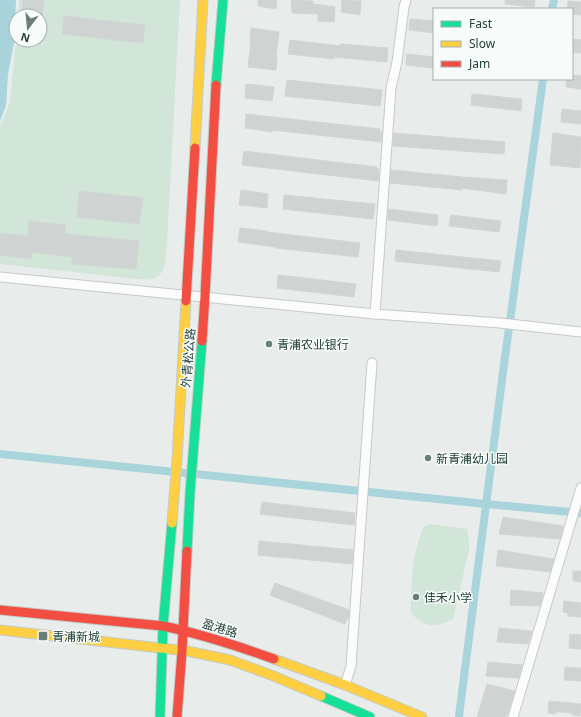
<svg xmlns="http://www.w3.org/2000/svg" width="581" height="717" font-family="'Noto Sans','Noto Sans SC',sans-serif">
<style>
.green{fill:#d1e6d8}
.water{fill:#a9d4db}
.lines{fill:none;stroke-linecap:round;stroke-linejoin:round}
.canal{stroke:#a9d4db;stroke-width:8}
.building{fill:#cfd4d2;stroke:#d1d6d4}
.street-casing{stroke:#c5cac8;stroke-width:11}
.fast-casing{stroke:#c3cbc8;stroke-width:11}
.slow-casing{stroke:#c3cbc8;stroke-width:11}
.jam-casing{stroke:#c3cbc8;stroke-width:11}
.street{stroke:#fcfcfc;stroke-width:9}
.fast{stroke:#16e098;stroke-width:9}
.slow{stroke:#ffcf43;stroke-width:9}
.jam{stroke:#f24e42;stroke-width:9}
.poi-dot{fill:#697e78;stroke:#f7fbf9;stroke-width:1.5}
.labels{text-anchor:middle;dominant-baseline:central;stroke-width:3;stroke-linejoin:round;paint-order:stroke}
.poi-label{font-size:12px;fill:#24423a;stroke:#f7fbf9;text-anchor:start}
.street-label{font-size:12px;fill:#24423a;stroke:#f7fbf9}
</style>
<rect width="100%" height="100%" fill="#e8edeb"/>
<g class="green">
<path d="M19 0H180L167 243C165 261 168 278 146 280L0 264V127L10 102 16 40H40V16H18Z"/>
<path d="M430 524 467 529 469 540V550L453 619C435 628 425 628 411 613 410 584 413 554 423 527Z"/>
</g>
<polygon class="water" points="0,0 16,0 14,43 8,74 6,106 0,121"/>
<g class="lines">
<g class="canal">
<polyline points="552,9 554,0"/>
<polyline points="0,454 486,504 581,513"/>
<polyline points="459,716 503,372 543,79"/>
</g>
</g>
<g class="building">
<polygon points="23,0 44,0 42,16 22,16"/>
<polygon points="258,0 277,0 276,9 258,6"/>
<polygon points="291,0 313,1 313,4 335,7 334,22 318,21 318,14 292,13"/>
<polygon points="342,0 361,1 360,15 341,12"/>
<polygon points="505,0 535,0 534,7 505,4"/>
<polygon points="568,1 581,2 581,15 572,14 572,9 567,9"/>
<polygon points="64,16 145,25 143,43 62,34"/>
<polygon points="410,19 434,21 434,33 409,30"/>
<polygon points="251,28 279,32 276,56 277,56 276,70 248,67 251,43 250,43"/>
<polygon points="573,39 581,40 581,53 572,52"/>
<polygon points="290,40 340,46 340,44 388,48 387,62 334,57 334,59 288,54"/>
<polygon points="407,54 434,57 434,68 406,65"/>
<polygon points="572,75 581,76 581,89 566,87 567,79 572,79"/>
<polygon points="287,80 382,90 380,106 285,96"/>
<polygon points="246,84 274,87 272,101 245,98"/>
<polygon points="472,94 522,99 521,111 471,105"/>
<polygon points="562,109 581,111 581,124 561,122"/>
<polygon points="246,114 380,129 380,132 382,132 381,142 272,130 272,132 245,128"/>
<polygon points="394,133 505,142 504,154 393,146"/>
<polygon points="553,133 581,137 580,168 550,165"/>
<polygon points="244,151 377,167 377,169 379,169 378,181 242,165"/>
<polygon points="391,170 462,177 507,180 506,194 462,188 462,190 390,183"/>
<polygon points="241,190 268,194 267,208 239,205"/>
<polygon points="79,191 143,198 139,224 77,217"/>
<polygon points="284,195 375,204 373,219 283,209"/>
<polygon points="388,209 438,215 437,226 388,220"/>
<polygon points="451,215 501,221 499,232 449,226"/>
<polygon points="29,221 66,225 65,234 139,241 136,269 72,264 72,257 32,252 31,259 0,255 0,233 28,236"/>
<polygon points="240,228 267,231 267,232 360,243 358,257 276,248 276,247 238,242"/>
<polygon points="396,250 501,261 499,272 395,261"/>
<polygon points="278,275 356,284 354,297 277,288"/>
<polygon points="262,502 355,513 354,525 260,514"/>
<polygon points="503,517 563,526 560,539 499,534"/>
<polygon points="259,541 353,550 352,564 258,555"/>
<polygon points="498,550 554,559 550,572 496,566"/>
<polygon points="573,571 581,571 581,582 573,581"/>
<polygon points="275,583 349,610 349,615 345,624 270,595"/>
<polygon points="511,590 543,593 540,606 510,605"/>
<polygon points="564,601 581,603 581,617 568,616 568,613 563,612"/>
<polygon points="499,628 532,631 528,644 497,642"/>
<polygon points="570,634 581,635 581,649 569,648"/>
<polygon points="488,662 522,665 518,678 486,676"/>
<polygon points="565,667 581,668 581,681 564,680"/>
<polygon points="487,684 515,691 506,717 477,717"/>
<polygon points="549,701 581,704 580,716 572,715 572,713 564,712 556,712 556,714 548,713"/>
</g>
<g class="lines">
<g class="street-casing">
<g id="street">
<polyline points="0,277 375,314 500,323 581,332"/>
<polyline points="375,314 391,88 397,62 404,7 406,0"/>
<polyline points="345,685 351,666 372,363"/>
<polyline points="513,717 581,488"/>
</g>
</g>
<g class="fast-casing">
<g id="fast">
<polyline points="216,85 223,0"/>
<polyline points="187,551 190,493 202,341"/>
<polyline points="321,696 370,717"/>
<polyline points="160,717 163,626 172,523"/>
</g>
</g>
<g class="slow-casing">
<g id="slow">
<polyline points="195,148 203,0"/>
<polyline points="172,523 177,459 186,301"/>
<polyline points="0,630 187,651 230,660 271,675 321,696"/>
<polyline points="274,659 345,685 422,717"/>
</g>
</g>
<g class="jam-casing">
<g id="jam">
<polyline points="186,301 195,148"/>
<polyline points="202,341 205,296 216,85"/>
<path d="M0 610 163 626C201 634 238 646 274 659"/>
<polyline points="177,717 182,651 187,551"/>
</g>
</g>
<use href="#street" class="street"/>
<use href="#fast" class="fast"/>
<use href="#slow" class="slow"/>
<use href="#jam" class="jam"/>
</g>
<g class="poi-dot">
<circle cx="269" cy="344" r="4"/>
<circle cx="428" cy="458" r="4"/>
<circle cx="416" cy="597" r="4"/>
<rect x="38" y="631" width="10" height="10" rx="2"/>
</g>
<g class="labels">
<g class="poi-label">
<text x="277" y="344">青浦农业银行</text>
<text x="436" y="458">新青浦幼儿园</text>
<text x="424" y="597">佳禾小学</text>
<text x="52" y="636">青浦新城</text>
</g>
<g class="street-label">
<text transform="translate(188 358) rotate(-85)">外青松公路</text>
<text transform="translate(220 628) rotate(17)">盈港路</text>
</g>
</g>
<rect x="433" y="8" width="140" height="72" fill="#f7fbf9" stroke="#a3b1ad"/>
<rect x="441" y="21" width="20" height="6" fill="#16e098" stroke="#a3b1ad"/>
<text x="469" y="28" font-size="12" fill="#24423a">Fast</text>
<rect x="441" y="41" width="20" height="6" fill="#ffcf43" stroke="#a3b1ad"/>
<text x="469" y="48" font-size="12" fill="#24423a">Slow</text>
<rect x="441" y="61" width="20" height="6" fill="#f24e42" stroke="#a3b1ad"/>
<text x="469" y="68" font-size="12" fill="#24423a">Jam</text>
<g transform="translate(28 28) rotate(196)"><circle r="19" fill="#f7fbf9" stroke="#a3b1ad"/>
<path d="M0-3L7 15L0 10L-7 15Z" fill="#697e78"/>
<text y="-6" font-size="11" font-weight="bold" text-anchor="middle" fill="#24423a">N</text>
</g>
</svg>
